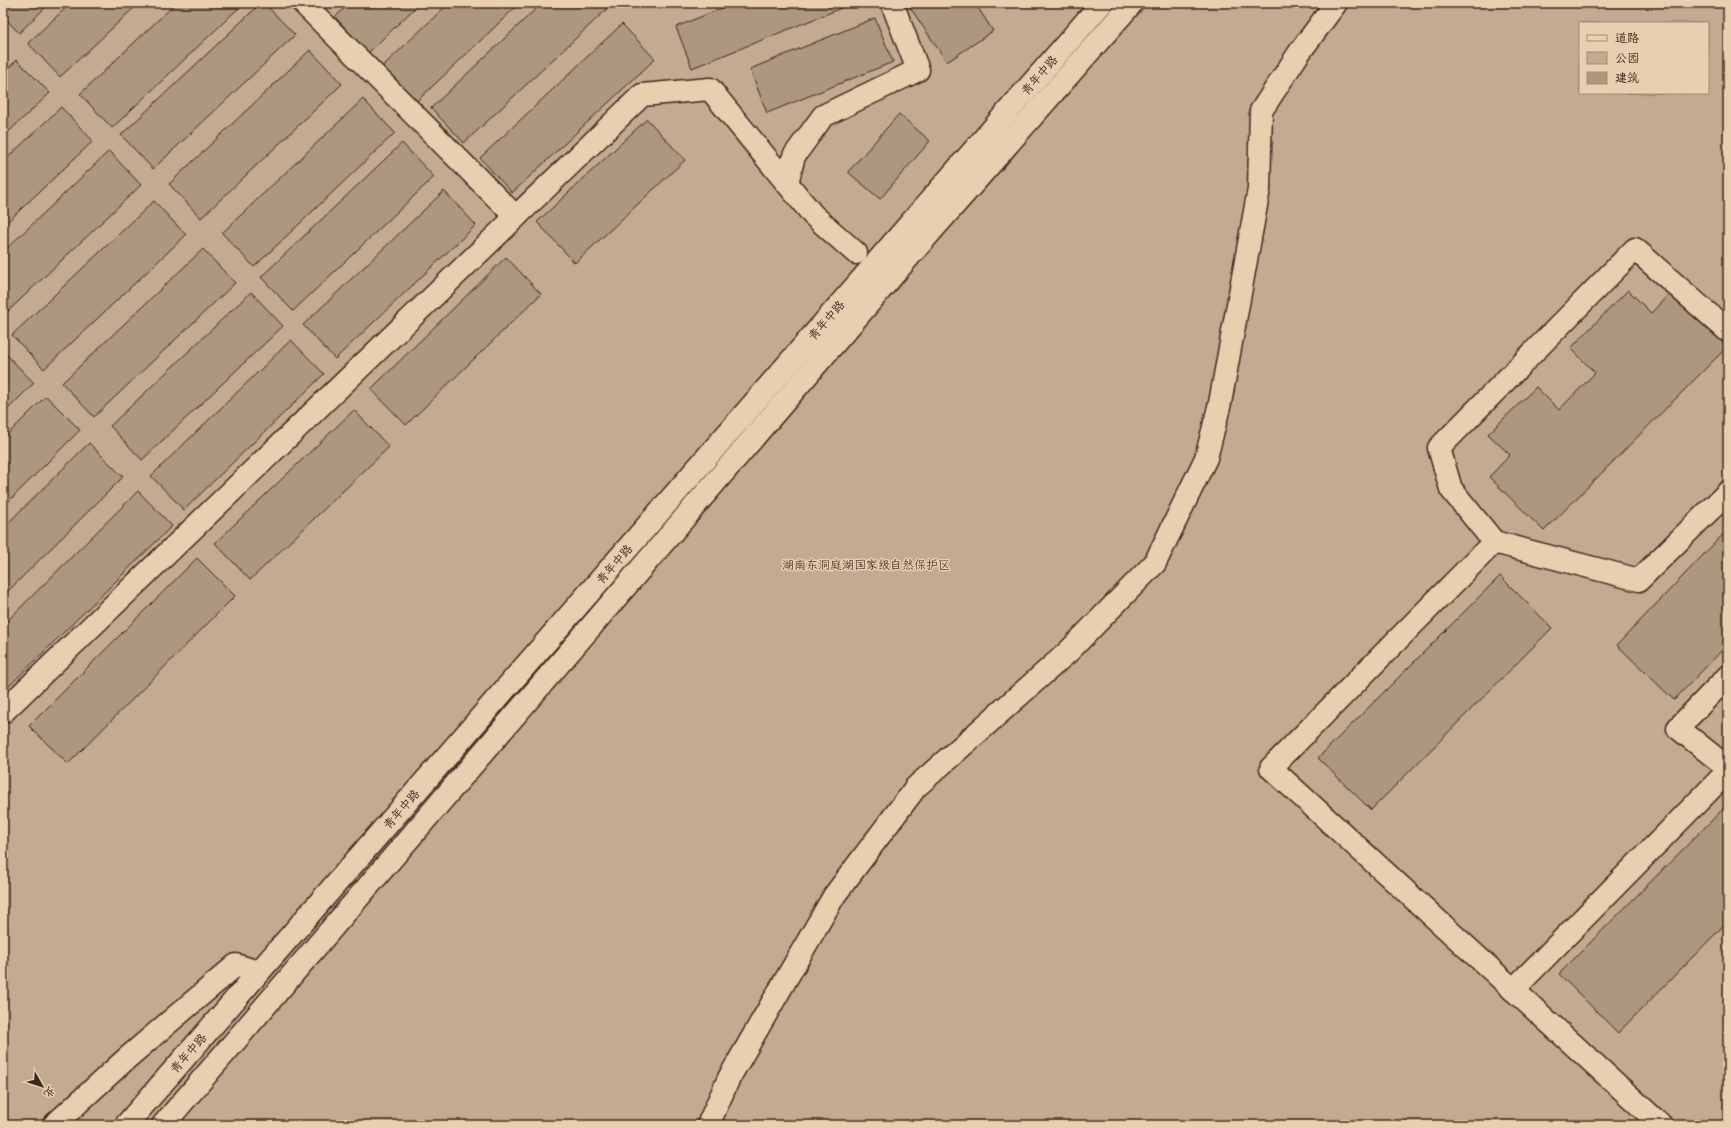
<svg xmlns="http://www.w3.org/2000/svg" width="1731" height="1128" font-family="'Patrick Hand','LXGW WenKai TC',sans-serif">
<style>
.green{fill:#c3aa90;stroke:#7f6a57;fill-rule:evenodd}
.building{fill:#ae977f;stroke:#3b2a1e}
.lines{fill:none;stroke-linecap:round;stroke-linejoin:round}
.minor-casing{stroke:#3b2a1e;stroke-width:25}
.secondary-casing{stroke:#3b2a1e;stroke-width:25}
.minor{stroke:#e9ceb0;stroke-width:22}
.secondary{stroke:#e9ceb0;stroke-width:22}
.labels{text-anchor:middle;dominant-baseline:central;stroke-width:3;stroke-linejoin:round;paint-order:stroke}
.street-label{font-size:12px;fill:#3b2a1e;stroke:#e9ceb0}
.park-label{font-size:12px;fill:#4f3d2f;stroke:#e9ceb0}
</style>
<rect width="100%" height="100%" fill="#e2c7aa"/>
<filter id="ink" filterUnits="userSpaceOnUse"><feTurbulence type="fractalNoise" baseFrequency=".025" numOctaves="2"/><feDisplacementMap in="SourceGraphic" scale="8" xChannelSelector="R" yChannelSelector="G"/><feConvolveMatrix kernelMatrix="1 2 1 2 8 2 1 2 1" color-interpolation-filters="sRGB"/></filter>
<g filter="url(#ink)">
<path class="green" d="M3 3H1728V1125H3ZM1580 23H1708V93H1580Z"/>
<g class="building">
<polygon points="3,3 50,3 19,33 3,16"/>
<polygon points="71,3 139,3 60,77 28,43"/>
<polygon points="176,3 244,3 112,128 80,94"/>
<polygon points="261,3 264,3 295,35 153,169 121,135"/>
<polygon points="350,3 420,3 368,53 335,17"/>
<polygon points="449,3 520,3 416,102 382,67"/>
<polygon points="542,3 601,3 607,9 464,143 431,108"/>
<polygon points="734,3 854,3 692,68 676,27"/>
<polygon points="907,3 975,3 993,31 947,62"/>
<polygon points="875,18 893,62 767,113 750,69"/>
<polygon points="622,24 655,59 512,193 480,158"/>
<polygon points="310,50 342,84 201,218 169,184"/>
<polygon points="17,60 50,93 3,137 3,73"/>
<polygon points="363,99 395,133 254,267 222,233"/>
<polygon points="61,107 93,141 3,226 3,162"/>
<polygon points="899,114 930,141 880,199 848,172"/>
<polygon points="647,119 685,160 575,263 537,222"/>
<polygon points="402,143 434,177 293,311 261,277"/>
<polygon points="109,151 141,185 3,316 3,252"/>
<polygon points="444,191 476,225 335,359 303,325"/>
<polygon points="154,201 186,235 44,369 12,335"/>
<polygon points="203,249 235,283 94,417 62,383"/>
<polygon points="506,257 541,294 406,425 371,389"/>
<polygon points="1628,290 1651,313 1672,291 1727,347 1544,531 1489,477 1510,455 1488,434 1536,387 1559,410 1595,373 1571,348"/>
<polygon points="251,292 283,326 142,460 110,426"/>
<polygon points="291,340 324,374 184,510 151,476"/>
<polygon points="3,351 34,383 3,414"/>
<polygon points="46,396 80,430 3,507 3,439"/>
<polygon points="354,410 389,447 250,580 215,543"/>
<polygon points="89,443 123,477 3,596 3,528"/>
<polygon points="138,491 172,526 3,692 3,625"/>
<polygon points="1728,529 1728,644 1674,700 1617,645"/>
<polygon points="197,558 235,596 68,764 29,726"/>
<polygon points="1500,576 1552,628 1371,810 1318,758"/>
<polygon points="1728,804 1728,921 1618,1033 1559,974"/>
</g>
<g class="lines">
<g class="minor-casing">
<g id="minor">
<polyline points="303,3 516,217"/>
<polyline points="787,183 794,156 823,116 918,70 892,3"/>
<polyline points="1494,542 1639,580 1728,492"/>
<polyline points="1728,676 1678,728 1728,768"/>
<polyline points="3,712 642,95 710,89 813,215 856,253"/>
<polyline points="1513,990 1728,771"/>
<polyline points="54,1125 126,1059 236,965 258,972"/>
<polyline points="708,1125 729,1078 834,896 916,787 1068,652 1155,563 1206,458 1220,403 1259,189 1261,111 1299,53 1336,3"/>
<polyline points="1661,1125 1271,768 1494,542 1451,489 1439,448 1635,249 1728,331"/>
</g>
</g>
<g class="secondary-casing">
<g id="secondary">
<polyline points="126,1125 1102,3"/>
<polyline points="163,1125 906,260 1132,3"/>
</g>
</g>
<use href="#minor" class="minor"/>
<use href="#secondary" class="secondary"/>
</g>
</g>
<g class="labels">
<g class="street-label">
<text transform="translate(1039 75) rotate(-49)">青年中路</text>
<text transform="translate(826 320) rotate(-49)">青年中路</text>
<text transform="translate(614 564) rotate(-49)">青年中路</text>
<text transform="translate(401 809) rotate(-49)">青年中路</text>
<text transform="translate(188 1053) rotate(-49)">青年中路</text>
</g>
<g class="park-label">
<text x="866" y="564">湖南东洞庭湖国家级自然保护区</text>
</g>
</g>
<rect width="1731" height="1128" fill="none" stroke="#e9ceb0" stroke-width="16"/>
<rect x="8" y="8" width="1715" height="1112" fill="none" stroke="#3b2a1e" stroke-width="1.5" filter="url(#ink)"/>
<rect x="1579" y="22" width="130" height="72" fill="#e9ceb0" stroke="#a38c76"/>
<rect x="1587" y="35" width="20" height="6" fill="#e9ceb0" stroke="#a38c76"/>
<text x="1615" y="42" font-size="12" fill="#3b2a1e">道路</text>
<rect x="1587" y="52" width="20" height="12" fill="#c3aa90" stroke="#a38c76"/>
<text x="1615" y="62" font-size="12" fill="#3b2a1e">公园</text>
<rect x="1587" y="72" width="20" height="12" fill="#ae977f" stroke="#a38c76"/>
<text x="1615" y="82" font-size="12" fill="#3b2a1e">建筑</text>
<g transform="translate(42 1086) rotate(129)" stroke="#e9ceb0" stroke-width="3" paint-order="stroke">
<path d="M0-3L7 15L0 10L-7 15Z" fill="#3b2a1e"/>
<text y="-6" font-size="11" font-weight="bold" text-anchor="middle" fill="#3b2a1e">北</text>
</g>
</svg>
